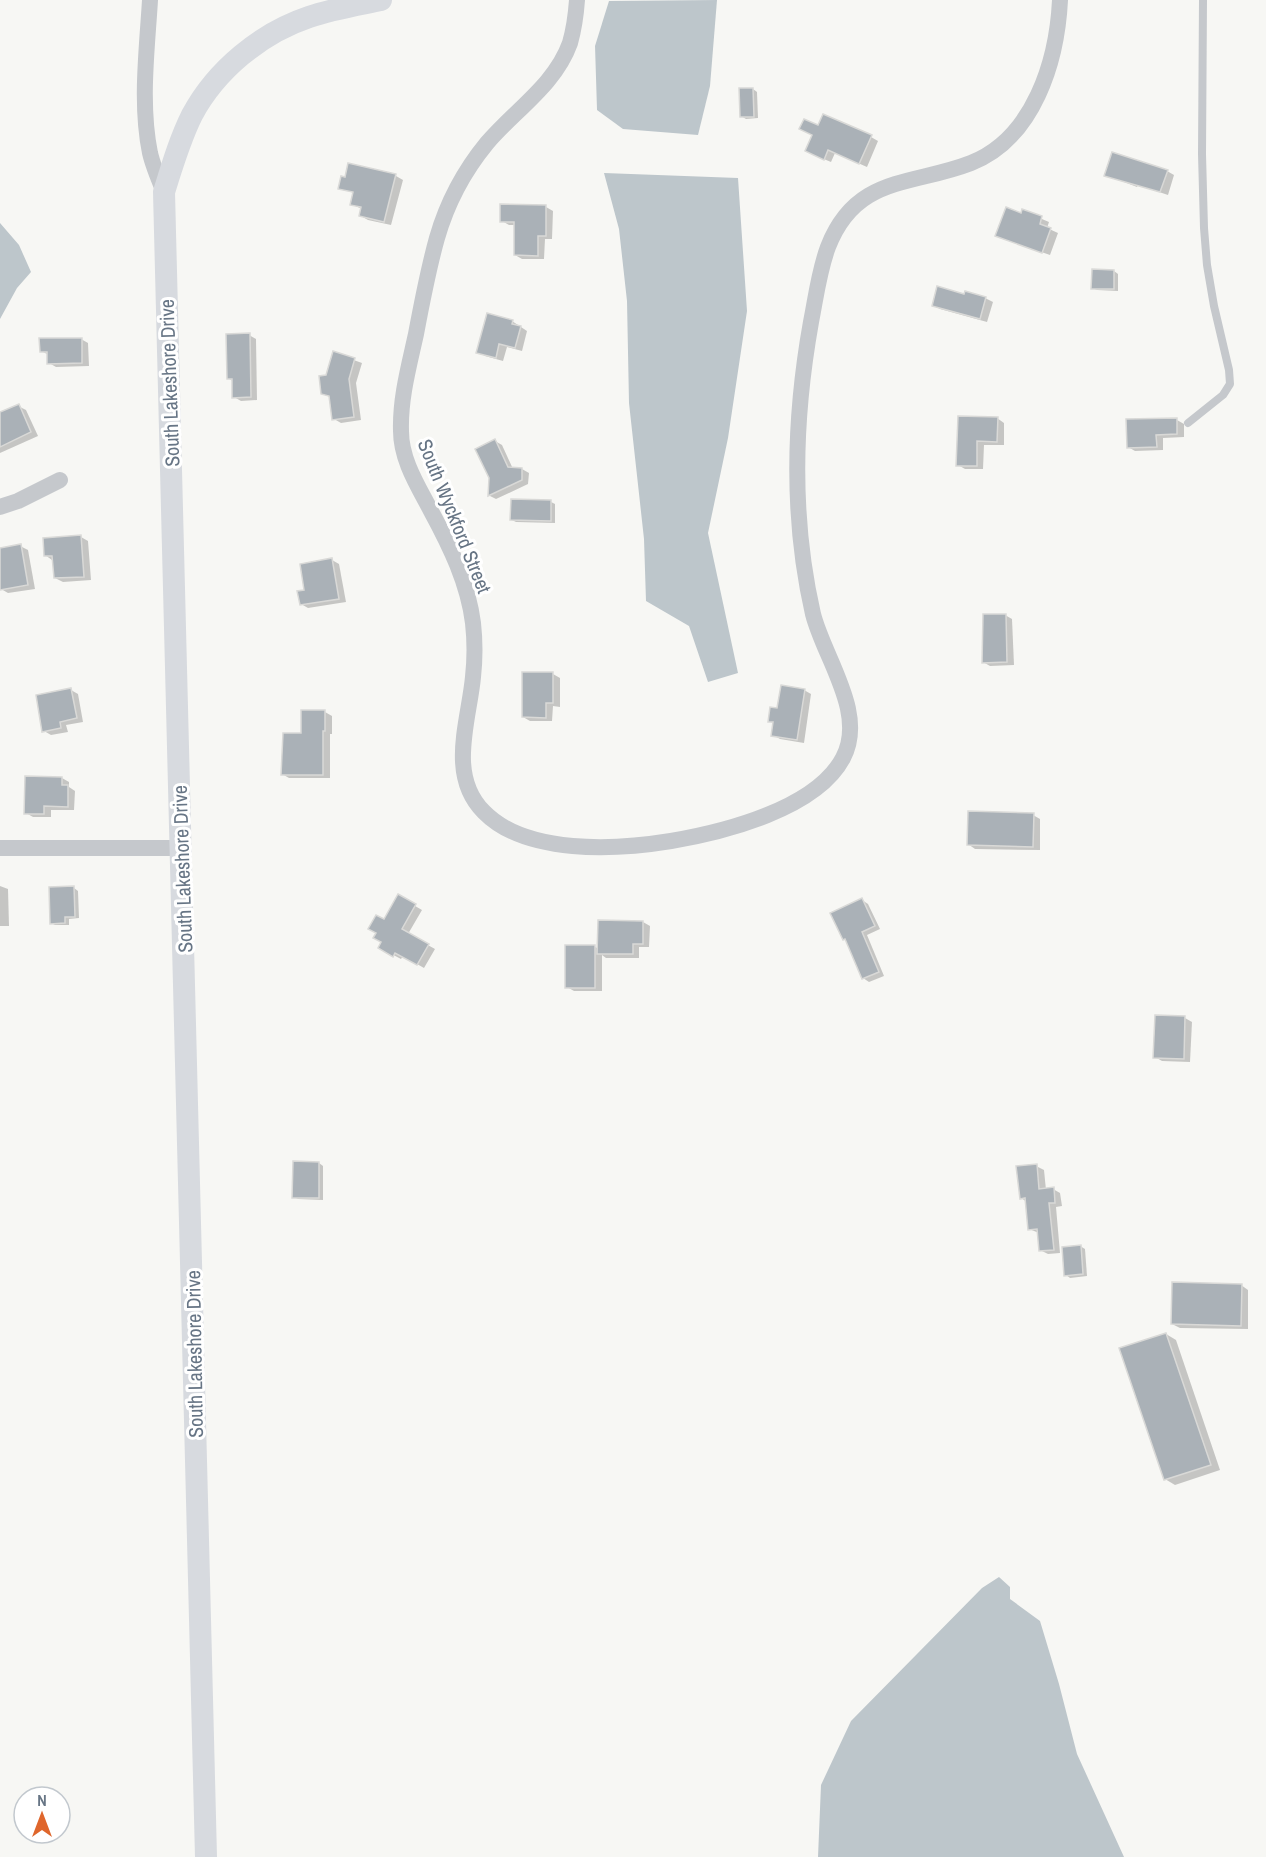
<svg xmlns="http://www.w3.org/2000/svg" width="1266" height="1857" font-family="'Archivo Narrow',sans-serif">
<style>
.water{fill:#bdc6cb}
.shadow{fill:#0003}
.building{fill:#aab1b7;stroke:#d9d9d7;stroke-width:1.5}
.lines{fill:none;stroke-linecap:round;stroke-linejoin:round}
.lane{stroke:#c5c8cc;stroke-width:8}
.street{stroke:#c5c8cc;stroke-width:16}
.secondary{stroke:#d7dadf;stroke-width:22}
.labels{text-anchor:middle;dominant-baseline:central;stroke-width:6;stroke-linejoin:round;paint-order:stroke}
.street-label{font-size:20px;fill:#677585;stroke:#fff}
</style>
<rect width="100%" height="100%" fill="#f7f7f4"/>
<g class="water">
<polygon points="717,0 710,86 698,135 623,129 597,110 595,46 609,1"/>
<polygon points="604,173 738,178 747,311 728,438 708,533 738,673 708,682 689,626 646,601 644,539 629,403 627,301 619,229"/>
<polygon points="0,223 19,245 31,272 17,288 0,319"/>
<polygon points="999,1577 1010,1587 1010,1599 1040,1621 1059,1684 1077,1754 1124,1857 818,1857 821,1785 851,1721 982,1588"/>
</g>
<g class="shadow">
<polygon points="753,89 757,92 758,118 746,119 741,116"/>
<polygon points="819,127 871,137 878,141 867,167 835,153 831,162 814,155 813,135"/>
<polygon points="1167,171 1174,175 1168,195 1138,185 1137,187 1106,175"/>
<polygon points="396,176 403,180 391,225 368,220 361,216 362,209 351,204 354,193 340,188"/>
<polygon points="546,207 553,211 552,239 545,239 544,259 522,259 515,255 516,225 509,225 502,221"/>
<polygon points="1023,211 1049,222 1047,228 1058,233 1050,255 1004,239"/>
<polygon points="1114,271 1118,274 1118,291 1097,290 1092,288"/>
<polygon points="965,296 985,298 993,302 987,322 940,309 933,305"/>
<polygon points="512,321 527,331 522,351 507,347 503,361 485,356 478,352"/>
<polygon points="249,335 256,339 257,400 241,401 234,397 234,382 228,378"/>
<polygon points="81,339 88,343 89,366 56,367 49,363 49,355 41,351"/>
<polygon points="334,353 362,363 356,383 361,420 341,423 334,419 331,398 323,393"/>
<polygon points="18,406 26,410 38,436 0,453 0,414"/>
<polygon points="959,418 997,418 1004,423 1004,445 984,445 983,469 965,469 958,465"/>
<polygon points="1177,420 1184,424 1184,437 1163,438 1163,450 1135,451 1128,447"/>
<polygon points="495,441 502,445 513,469 522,469 529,473 528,484 496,499 490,496"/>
<polygon points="551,502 555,504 555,523 516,522 512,520"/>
<polygon points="81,537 88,541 91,580 63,582 55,578 52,560 45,555"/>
<polygon points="20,546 28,550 35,589 8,593 1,589 0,585 0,550"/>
<polygon points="332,560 339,564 346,602 308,608 301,604 306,591"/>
<polygon points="1005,615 1012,619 1014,665 990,666 983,662"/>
<polygon points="553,674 560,678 560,707 553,706 552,721 530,721 523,717"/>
<polygon points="71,690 78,694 83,722 66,725 68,732 51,735 44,731"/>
<polygon points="804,690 811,694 804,743 780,739 773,735 775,724 769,721 779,709"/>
<polygon points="325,712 332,716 332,734 330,734 330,778 289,778 282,774 302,734"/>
<polygon points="62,778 69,782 69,787 75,791 74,810 51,810 51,817 33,817 26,813"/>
<polygon points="1033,815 1040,819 1040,850 975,849 968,844"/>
<polygon points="0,886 8,889 9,926 0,926"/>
<polygon points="51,888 74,888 78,891 79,918 69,919 69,925 55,925 51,923"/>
<polygon points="398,896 422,910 408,934 435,949 424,968 403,956 401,959 380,948"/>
<polygon points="862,900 868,904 880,929 867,935 884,976 869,982 863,978 848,942 844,939"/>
<polygon points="643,922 650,926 649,947 639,947 639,958 606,958 602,955 602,991 574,991 567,987 595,947 599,949"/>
<polygon points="1185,1018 1192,1022 1190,1062 1162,1061 1155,1057"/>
<polygon points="319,1163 323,1166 323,1200 298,1199 294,1197"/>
<polygon points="1036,1166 1044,1170 1046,1190 1053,1189 1060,1193 1062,1206 1056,1207 1060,1253 1048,1254 1040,1250 1039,1233 1029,1229 1027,1202 1021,1198"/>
<polygon points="1080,1246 1085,1249 1087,1276 1070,1278 1066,1275"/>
<polygon points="1241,1285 1248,1290 1248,1329 1180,1328 1172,1324"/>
<polygon points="1166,1334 1176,1340 1220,1470 1175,1485 1165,1479"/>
</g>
<g class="building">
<polygon points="739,88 753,88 754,117 740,117"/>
<polygon points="823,114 872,135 859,164 828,150 824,160 805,151 812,135 799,129 804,119 818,125"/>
<polygon points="1112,152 1168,170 1160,192 1104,176"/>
<polygon points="348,163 396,174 384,222 359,216 361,207 350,205 353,192 338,189 341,176 345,177"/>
<polygon points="500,204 546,205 546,236 538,236 538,256 514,255 514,222 500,222"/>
<polygon points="1006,207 1021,213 1022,209 1042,216 1040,224 1051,228 1042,253 995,236"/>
<polygon points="1092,269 1114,270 1114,289 1091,289"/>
<polygon points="937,286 964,294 965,291 986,297 980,319 932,306"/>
<polygon points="487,313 513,320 512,324 521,326 515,348 499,344 496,358 476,353"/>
<polygon points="250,333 251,397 232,398 232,379 227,379 226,334"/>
<polygon points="39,338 82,338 82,363 47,364 47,352 40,352"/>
<polygon points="333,351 355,358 349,379 354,417 332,420 329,396 321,394 319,376 326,375"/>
<polygon points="19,404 31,432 0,447 0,412"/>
<polygon points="958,416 998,417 997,442 977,441 977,466 956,466"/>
<polygon points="1177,418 1177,434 1156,435 1157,447 1127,448 1126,419"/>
<polygon points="495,439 508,467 522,468 522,480 488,496 489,478 475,449"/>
<polygon points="511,499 551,500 551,521 510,520"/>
<polygon points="81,535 84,577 54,578 52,556 44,556 43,538"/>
<polygon points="21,544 28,585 0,590 0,548"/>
<polygon points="332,558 339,599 300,605 297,591 304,590 300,564"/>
<polygon points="983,614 1006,614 1007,662 982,663"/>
<polygon points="522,672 553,672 553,703 546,703 546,718 522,717"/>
<polygon points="781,685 805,689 797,740 771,736 773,722 768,722 770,707 777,708"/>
<polygon points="71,688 77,718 60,722 61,728 42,732 36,695"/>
<polygon points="301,710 325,710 325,731 323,731 323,775 281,775 283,733 301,733"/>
<polygon points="25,776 62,777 62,785 68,785 68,807 44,806 44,814 24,814"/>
<polygon points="968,811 1034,813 1033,847 967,845"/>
<polygon points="74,886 75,917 65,917 65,923 50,924 49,887"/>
<polygon points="398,894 416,904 402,929 429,944 417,965 395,953 393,957 378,948 381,942 373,938 376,933 368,929 376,915 384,919"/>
<polygon points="862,898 875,926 862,932 879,972 862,979 845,939 843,940 830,913"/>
<polygon points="598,920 643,921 643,944 633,944 633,954 597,954"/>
<rect x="565" y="945" width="30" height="43"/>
<polygon points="1155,1015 1185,1016 1184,1059 1153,1058"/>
<polygon points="293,1161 319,1162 319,1198 292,1198"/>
<polygon points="1037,1164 1039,1189 1054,1187 1055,1203 1049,1203 1054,1250 1039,1251 1037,1229 1028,1230 1025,1198 1020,1199 1016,1166"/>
<polygon points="1081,1245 1083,1274 1064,1276 1062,1247"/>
<polygon points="1172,1282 1242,1284 1241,1326 1171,1324"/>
<polygon points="1166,1333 1211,1465 1164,1480 1119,1348"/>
</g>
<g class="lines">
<polyline class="lane" points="1188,423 1223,395 1230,384 1229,370 1214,306 1207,265 1204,228 1202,154 1203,0"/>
<g class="street">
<path d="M150 0C147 50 140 104 150 153 153 166 159 180 164 192"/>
<path d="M577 0C576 14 574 29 570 43 555 85 515 110 487 143 464 171 447 203 437 238 428 270 422 302 416 334 409 366 400 398 401 431 401 460 418 486 431 511 450 546 468 583 473 623 475 641 475 659 473 677 469 721 447 775 484 812 526 855 616 850 671 841 724 832 816 809 843 758 867 713 824 658 813 614 791 518 794 417 811 322 816 297 819 271 828 247 856 175 912 186 971 163 1034 138 1057 61 1060 0"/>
<polyline points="0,507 18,501 60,480"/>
<polyline points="0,848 182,848"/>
</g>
<path class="secondary" d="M206 1857 164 192C172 166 180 139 192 115 216 70 261 33 309 17 332 9 357 5 381 0"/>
</g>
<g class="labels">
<g class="street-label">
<text transform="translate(169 383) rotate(-92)">South Lakeshore Drive</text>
<text transform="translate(455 516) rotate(68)">South Wyckford Street</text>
<text transform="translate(182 869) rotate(-92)">South Lakeshore Drive</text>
<text transform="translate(194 1354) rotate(-91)">South Lakeshore Drive</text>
</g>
</g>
<g transform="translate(42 1815)"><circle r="28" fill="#ffffff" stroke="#c2c8ce" stroke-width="1.5"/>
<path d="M0-4.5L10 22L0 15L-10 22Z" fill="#df662c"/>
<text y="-9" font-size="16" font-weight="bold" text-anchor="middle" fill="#677585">N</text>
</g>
</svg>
